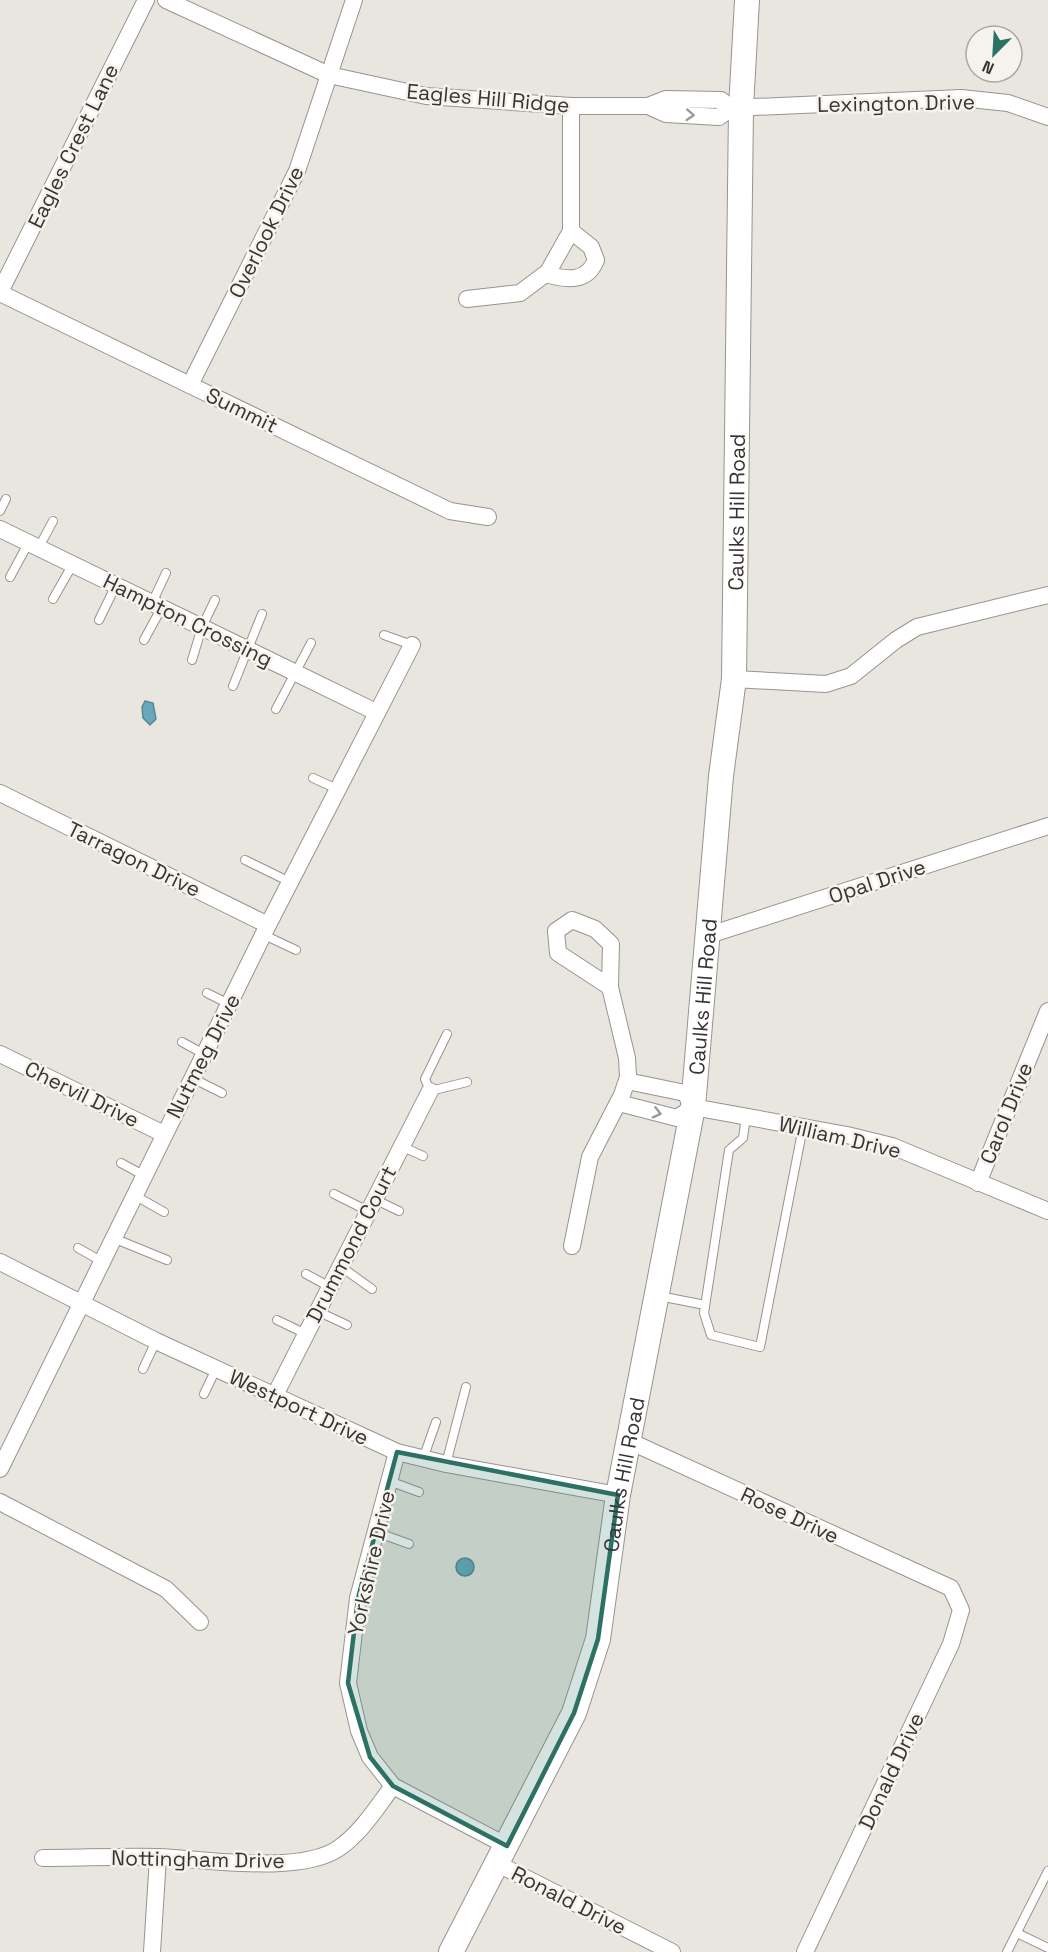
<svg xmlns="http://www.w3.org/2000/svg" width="1048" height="1952" font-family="'Space Grotesk',sans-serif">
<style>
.water{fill:#67a9bb;stroke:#588692;stroke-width:1.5}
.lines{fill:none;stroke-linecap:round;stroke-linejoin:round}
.lane-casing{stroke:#97948e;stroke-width:10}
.street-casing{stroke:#97948e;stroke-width:18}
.secondary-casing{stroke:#97948e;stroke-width:26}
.lane{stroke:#fff;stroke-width:8}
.street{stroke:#fff;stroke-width:16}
.secondary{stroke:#fff;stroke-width:24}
.oneway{stroke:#9a9a99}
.marked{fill:#2d7165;fill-opacity:0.2;stroke:#2d7165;stroke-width:4.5;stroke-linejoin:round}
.labels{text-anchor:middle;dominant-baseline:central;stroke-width:5;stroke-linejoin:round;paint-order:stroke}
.street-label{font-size:21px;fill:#363533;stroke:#f6f3ed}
</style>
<rect width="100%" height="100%" fill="#e9e6e0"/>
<g class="water">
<polygon points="145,701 153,703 156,719 150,725 143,718 142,707"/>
<circle cx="465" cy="1567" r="9"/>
</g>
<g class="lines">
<g class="lane-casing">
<g id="lane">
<polyline points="0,511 6,499"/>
<polyline points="39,547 53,521"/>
<polyline points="10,577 29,542"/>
<polyline points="53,599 73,564"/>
<polyline points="152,603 166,573"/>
<polyline points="99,620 116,585"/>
<polyline points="384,635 412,645"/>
<polyline points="144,640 162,607"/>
<polyline points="192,660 202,627 215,600"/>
<polyline points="233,686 262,614"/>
<polyline points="276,709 311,643"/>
<polyline points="313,778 337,789"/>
<polyline points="245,860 290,882"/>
<polyline points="264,935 296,950"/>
<polyline points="207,993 229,1004"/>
<polyline points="447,1034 425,1079 430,1091 467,1082"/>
<polyline points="182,1042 204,1054"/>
<polyline points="192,1078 222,1093"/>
<polyline points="746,1116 743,1138 729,1150 704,1313 711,1335 760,1347 803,1127"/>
<polyline points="401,1146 423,1156"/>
<polyline points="121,1163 143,1175"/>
<polyline points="334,1194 368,1211"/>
<polyline points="134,1195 164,1212"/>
<polyline points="374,1199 399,1211"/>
<polyline points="113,1238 167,1260"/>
<polyline points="78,1248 101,1261"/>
<polyline points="340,1266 372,1289"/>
<polyline points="306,1274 330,1287"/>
<polyline points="659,1296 705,1305"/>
<polyline points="317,1311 347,1325"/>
<polyline points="277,1320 306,1334"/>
<polyline points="143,1369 156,1341"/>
<polyline points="204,1394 216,1369"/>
<polyline points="423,1459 436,1422"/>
<polyline points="446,1464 466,1387"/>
<polyline points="389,1481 419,1492"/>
<polyline points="376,1532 409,1544"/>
<polyline points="1017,1933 1048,1948"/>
<polyline points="1007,1952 1048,1871"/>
</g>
</g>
<g class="street-casing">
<g id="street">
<polyline points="166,0 329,75 426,96 571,106 648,106 666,99 721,100 731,108"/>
<polyline points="648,106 666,114 719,117 731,108 961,98 1008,103 1048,117"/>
<path d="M546 274C566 280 587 283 596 260L591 247 571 231"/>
<polyline points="0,292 146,0"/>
<polyline points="0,293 450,511 488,517"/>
<polyline points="467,299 520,293 548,272 571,231 571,106"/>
<polyline points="190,385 297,171 354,0"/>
<polyline points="0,529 376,712"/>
<polyline points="734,679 826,684 851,676 896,640 917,627 1048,595"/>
<polyline points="0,793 268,925"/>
<polyline points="706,936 1048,826"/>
<polyline points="0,1054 164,1134"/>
<polyline points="627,1081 685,1093 693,1107"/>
<polyline points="619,1103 677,1118 693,1107"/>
<polyline points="693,1107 847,1135 892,1146 1048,1211"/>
<polyline points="978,1183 1048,1011"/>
<polyline points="572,1246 590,1157 622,1095 628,1077 627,1058 610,987 558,953 556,931 572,920 595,929 611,944 610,987"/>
<polyline points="0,1262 156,1341 397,1452 446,1464 618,1495"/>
<polyline points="274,1397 430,1091"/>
<polyline points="629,1441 951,1588 961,1610 951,1644 805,1952"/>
<polyline points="397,1452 358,1598 348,1683 359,1731 370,1757 393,1786 507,1846"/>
<polyline points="0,1469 268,925 412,645"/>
<polyline points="0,1502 166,1589 200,1622"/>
<path d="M43 1858C81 1858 120 1856 158 1857 204 1859 301 1875 339 1848 361 1833 377 1807 393 1786"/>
<polyline points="498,1864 672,1952"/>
<polyline points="152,1952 158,1857"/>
</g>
</g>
<g class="secondary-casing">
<g id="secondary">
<path id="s1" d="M451 1952 574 1713 598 1639 618 1495 693 1107 721 776 734 679 741 108 747 0"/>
</g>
</g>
<use href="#lane" class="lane"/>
<use href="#street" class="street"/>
<use href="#secondary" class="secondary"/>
</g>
<defs><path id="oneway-chevron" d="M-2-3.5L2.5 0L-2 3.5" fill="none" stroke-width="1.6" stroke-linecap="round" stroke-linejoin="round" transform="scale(1.5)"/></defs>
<g class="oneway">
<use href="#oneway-chevron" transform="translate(690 115) rotate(3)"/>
<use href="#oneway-chevron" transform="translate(657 1113) rotate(14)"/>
</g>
<path class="marked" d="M397 1452 618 1495 598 1639 574 1713 507 1846 393 1786 370 1757 348 1683 358 1598Z"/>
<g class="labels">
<g class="street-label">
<text transform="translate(488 98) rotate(5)">Eagles Hill Ridge</text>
<text transform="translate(896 103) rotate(-1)">Lexington Drive</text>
<text transform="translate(73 146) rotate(-64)">Eagles Crest Lane</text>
<text transform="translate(266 232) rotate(-64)">Overlook Drive</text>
<text transform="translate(242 410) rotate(26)">Summit</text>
<text stroke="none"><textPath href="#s1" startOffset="1484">Caulks Hill Road</textPath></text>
<text transform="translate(188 620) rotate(26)">Hampton Crossing</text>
<text transform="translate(134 859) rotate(26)">Tarragon Drive</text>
<text transform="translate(877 881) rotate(-18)">Opal Drive</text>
<text stroke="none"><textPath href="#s1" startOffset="998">Caulks Hill Road</textPath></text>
<text transform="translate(203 1056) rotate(-63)">Nutmeg Drive</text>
<text transform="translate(82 1094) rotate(26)">Chervil Drive</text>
<text transform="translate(1006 1113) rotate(-68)">Carol Drive</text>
<text transform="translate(840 1137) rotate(13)">William Drive</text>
<text transform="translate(351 1244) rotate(-63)">Drummond Court</text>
<text transform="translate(299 1407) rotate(25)">Westport Drive</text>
<text stroke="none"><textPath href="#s1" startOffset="513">Caulks Hill Road</textPath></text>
<text transform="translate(790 1515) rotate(25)">Rose Drive</text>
<text transform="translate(371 1563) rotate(-77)">Yorkshire Drive</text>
<text transform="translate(891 1771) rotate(-65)">Donald Drive</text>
<text transform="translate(198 1859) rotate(1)">Nottingham Drive</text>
<text transform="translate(569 1900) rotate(27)">Ronald Drive</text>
</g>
</g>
<g transform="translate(994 54) rotate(204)"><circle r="28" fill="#f6f3ed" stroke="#a9a7a3" stroke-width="1.5"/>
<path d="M0-4.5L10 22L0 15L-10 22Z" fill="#2d7165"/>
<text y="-9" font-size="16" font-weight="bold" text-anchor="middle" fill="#363533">N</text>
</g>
</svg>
